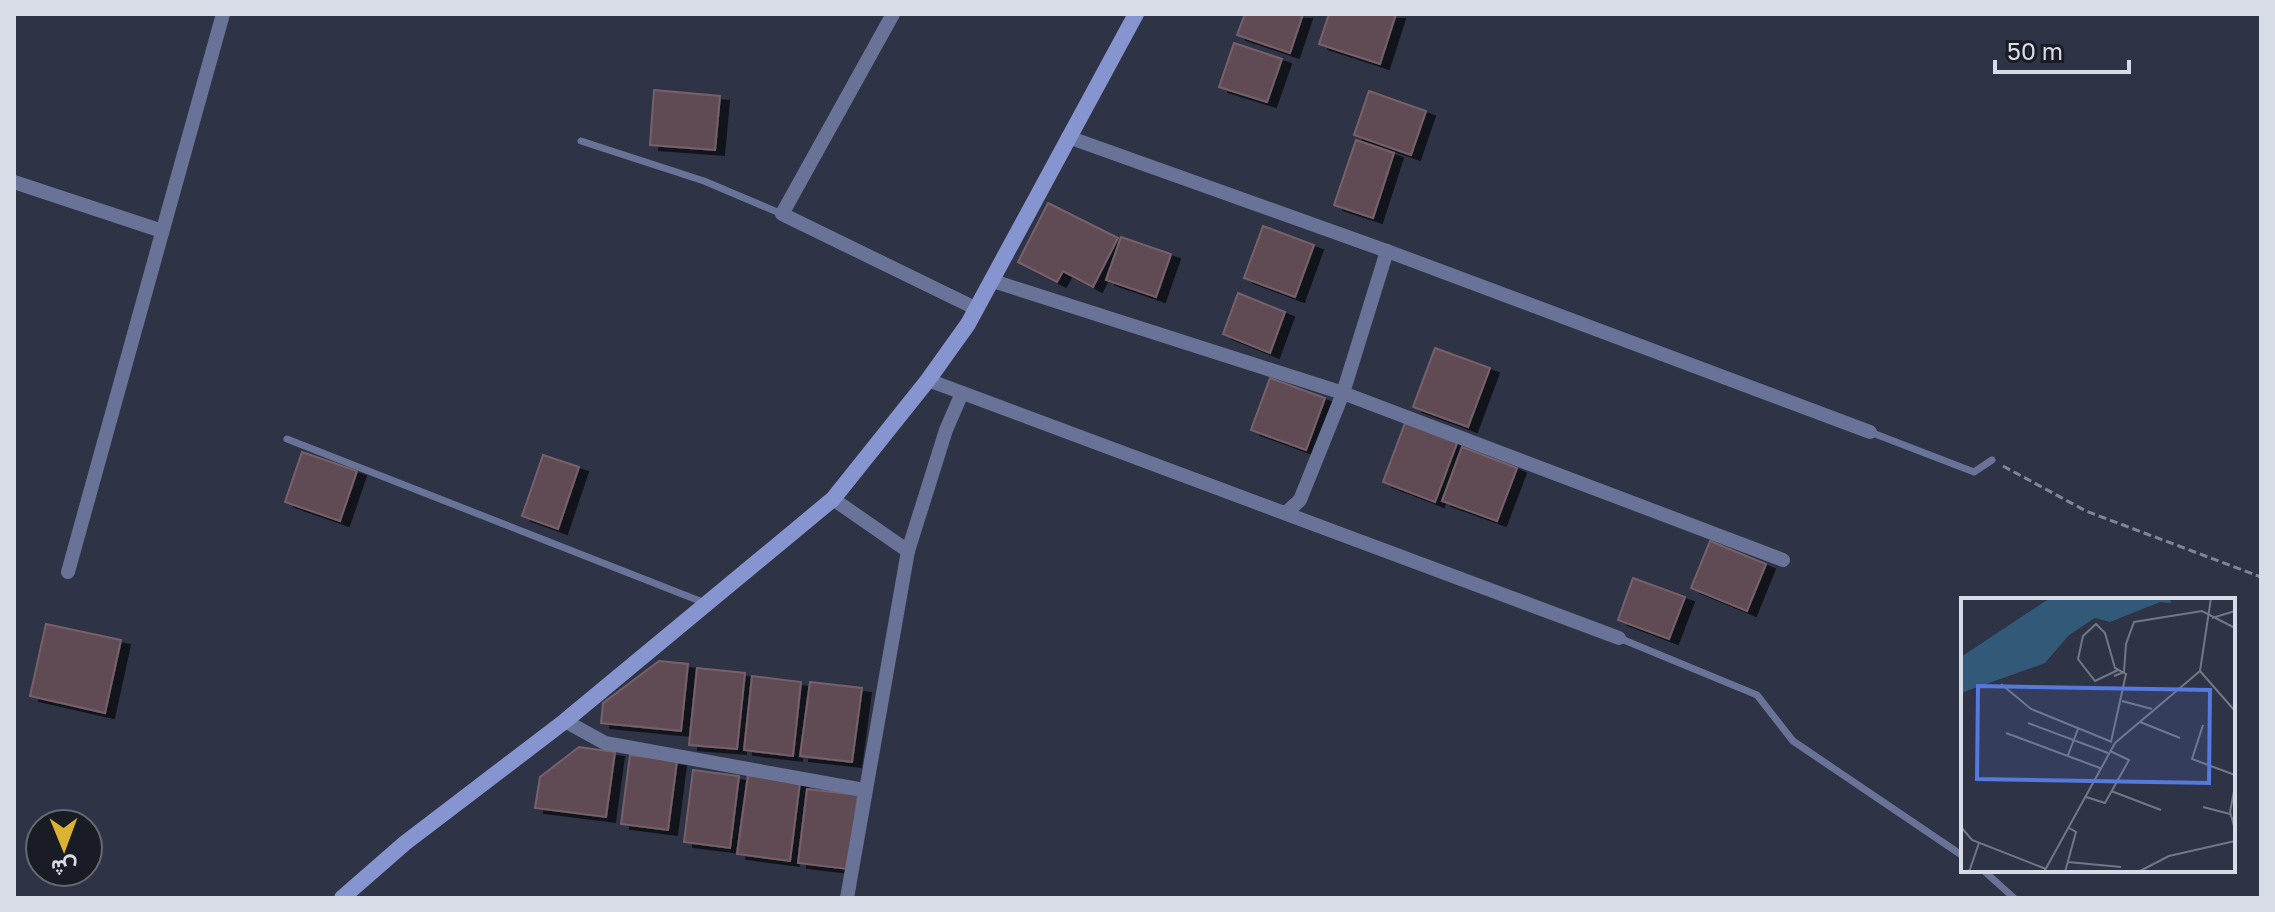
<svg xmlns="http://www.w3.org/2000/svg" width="2275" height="912" font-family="'Golos Text',Vazirmatn,sans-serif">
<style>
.building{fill:#604b54;stroke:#77616a;stroke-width:2;filter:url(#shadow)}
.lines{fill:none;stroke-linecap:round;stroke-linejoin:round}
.path{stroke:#808594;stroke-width:3;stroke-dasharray:8 4;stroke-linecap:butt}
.service{stroke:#697397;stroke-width:7}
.minor{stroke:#697397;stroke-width:14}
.secondary{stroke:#8695cf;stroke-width:16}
.inset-road{fill:none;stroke:#727786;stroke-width:2}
.view{fill:#5579dc;fill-opacity:0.15;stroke:#5579dc;stroke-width:4}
.inset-edge{fill:none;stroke:#d8dce7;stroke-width:4}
</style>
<defs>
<filter id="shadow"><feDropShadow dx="9" dy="5" stdDeviation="0" flood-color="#0009"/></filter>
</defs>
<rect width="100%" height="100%" fill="#2e3345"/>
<g class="building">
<polygon points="1245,14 1303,14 1290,53 1237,35"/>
<polygon points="1329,14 1396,14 1380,64 1319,44"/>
<polygon points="1234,43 1282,59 1267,102 1219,87"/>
<polygon points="654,90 720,96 715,150 650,145"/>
<polygon points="1369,91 1426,111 1411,155 1354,135"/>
<polygon points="1356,140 1394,153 1373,218 1334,205"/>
<polygon points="1048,203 1118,238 1093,287 1063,271 1057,282 1018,262"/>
<polygon points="1263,226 1314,245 1295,297 1244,278"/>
<polygon points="1121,237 1171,254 1156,297 1106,280"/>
<polygon points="1238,293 1285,312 1270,353 1223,334"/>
<polygon points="1435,348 1490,368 1468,427 1413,407"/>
<polygon points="1270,378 1325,398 1306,450 1251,430"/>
<polygon points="1405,423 1457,443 1435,502 1383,482"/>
<polygon points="1462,447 1517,468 1497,521 1442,501"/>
<polygon points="302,452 357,471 340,521 285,502"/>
<polygon points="543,455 579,467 558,529 522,516"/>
<polygon points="1710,541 1766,564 1747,611 1691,588"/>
<polygon points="1633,578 1685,597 1669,639 1618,620"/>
<polygon points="46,624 121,640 105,713 30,696"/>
<polygon points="659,661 688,664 681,731 601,723 603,703"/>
<polygon points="697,668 745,673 737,749 689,745"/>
<polygon points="752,676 801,682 793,756 744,750"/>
<polygon points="810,682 862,688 852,762 800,756"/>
<polygon points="579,747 615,752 606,817 535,808 540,777"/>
<polygon points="630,755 677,761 668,830 621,824"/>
<polygon points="693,770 739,776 730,848 684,842"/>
<polygon points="748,775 800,782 790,861 737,854"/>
<polygon points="807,789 858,795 848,869 798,863"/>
</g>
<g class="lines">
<polyline class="path" points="2003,466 2086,511 2261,577"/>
<g class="service">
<polyline points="581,141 704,181 782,214"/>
<polyline points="1870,432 1974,472 1992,460"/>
<polyline points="287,439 705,603"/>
<polyline points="1619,638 1757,695 1793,741 1963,856"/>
<polyline points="1983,870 2014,898"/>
</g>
<g class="minor">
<polyline points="893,14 782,214 977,309"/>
<polyline points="1068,137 1387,251 1870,432"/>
<polyline points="14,182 156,229 162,233 68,572"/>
<polyline points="162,233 223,14"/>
<polyline points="993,281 1343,393 1783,560"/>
<polyline points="928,380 1619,638"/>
<polyline points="833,499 908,551"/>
<polyline points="1286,513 1300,500 1343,393 1387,251"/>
<polyline points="565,721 605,743 864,790"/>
<polyline points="847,898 908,551 946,430 962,393"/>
</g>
<polyline class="secondary" points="342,898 405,843 565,721 833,499 928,380 968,324 1136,14"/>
</g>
<g transform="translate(1961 598)">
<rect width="274" height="274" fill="#2e3345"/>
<path d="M89 0H209L210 5 199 4 149 24 134 20 108 37 84 65 0 95V59Z" fill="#335979"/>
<path class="inset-road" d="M251 20 274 13M239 73 274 113M153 78 163 74 165 46 173 24 241 13 274 30M40 86 70 111 151 144M161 103 191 111M179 124 219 140M67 125 147 155M242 127 231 161 274 177M45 135 139 170M150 144 165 76 154 70 144 35 135 26 122 38 117 61 134 83 157 72M107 157 117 131M274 188 269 214 274 231M150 193 200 212M125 199 144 205 168 162 149 153M242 209 269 216M0 229 11 242 85 271M107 264 160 269M8 274 18 245M83 274 154 145 239 73 250 0M104 274 115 234 108 230M177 274 208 258 274 243"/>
<path class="view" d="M17 88 249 92 248 185 16 181Z"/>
<rect width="274" height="274" class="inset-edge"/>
</g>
<rect width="2275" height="912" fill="none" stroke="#d8dce7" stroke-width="32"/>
<g transform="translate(64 848) rotate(179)"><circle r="38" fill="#191c24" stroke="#656972" stroke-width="2"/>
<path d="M0-6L14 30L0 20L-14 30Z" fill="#dcb233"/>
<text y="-12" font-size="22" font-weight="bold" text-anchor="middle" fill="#d8dce7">ش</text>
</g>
<path d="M1995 60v12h134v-12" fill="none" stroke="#d8dce7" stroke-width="4"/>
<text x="2007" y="60" font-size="24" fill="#d8dce7" stroke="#191c24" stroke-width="6" paint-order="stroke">50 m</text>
</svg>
